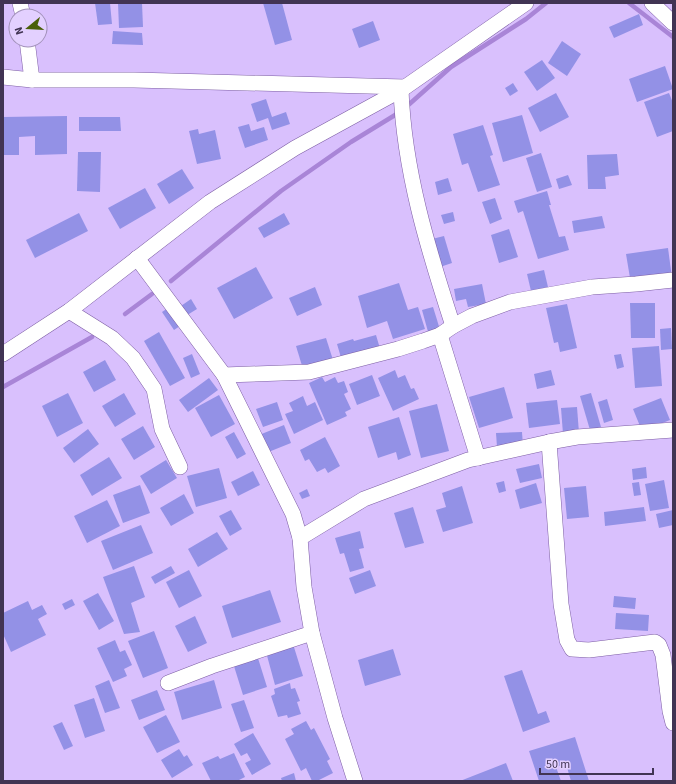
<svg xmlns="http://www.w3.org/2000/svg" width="676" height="784" font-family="'Source Sans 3',sans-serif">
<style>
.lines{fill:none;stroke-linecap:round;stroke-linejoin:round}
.stream{stroke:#a985d7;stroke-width:4.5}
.building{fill:#9391e6}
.minor-casing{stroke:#7d5ea4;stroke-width:16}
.minor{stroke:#fff;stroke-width:15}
</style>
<rect width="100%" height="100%" fill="#d9c0fd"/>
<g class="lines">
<g class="stream">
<polyline points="629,3 673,37"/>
<polyline points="405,108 451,67 526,19 546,3"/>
<polyline points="171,281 281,191 351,142 400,112"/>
<polyline points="125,314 152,294"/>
<polyline points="3,387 92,337"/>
</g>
</g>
<g class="building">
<polygon points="95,3 110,3 112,24 98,25"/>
<polygon points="118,3 142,3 143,27 119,28"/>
<polygon points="263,3 282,3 292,40 275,45"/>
<polygon points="639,14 643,25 614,38 609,27"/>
<polygon points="373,21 380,40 359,48 352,29"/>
<polygon points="113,31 142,33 143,45 112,44"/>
<polygon points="562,41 581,54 567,76 548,63"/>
<polygon points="542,60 555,78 537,91 524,72"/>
<polygon points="665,66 673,89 637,102 629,79"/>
<polygon points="513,83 518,91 510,96 505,88"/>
<polygon points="556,93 569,117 540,132 528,108"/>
<polygon points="669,93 673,103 673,131 657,137 644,102"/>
<polygon points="266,99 272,117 286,112 290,124 272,130 268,118 257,122 251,104"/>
<polygon points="522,115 533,153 503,162 492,123"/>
<polygon points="67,116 67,154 35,155 35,136 19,137 19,155 3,155 3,117"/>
<polygon points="79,117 120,117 121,131 79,131"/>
<polygon points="249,124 251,131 264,127 268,140 245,148 238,127"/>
<polygon points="483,125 493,155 490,156 500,185 478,192 468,163 462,165 453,134"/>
<polygon points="198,129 199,134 215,130 221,159 197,164 189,131"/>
<polygon points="78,152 101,152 100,192 77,191"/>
<polygon points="541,153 552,187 537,192 526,158"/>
<polygon points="617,154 619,175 605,177 606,189 588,189 587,155"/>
<polygon points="182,169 194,188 169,204 157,184"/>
<polygon points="568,175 572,185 559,189 556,179"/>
<polygon points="448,178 452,191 438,195 435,182"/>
<polygon points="145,188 156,208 120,229 108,208"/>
<polygon points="547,191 551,205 549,205 559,237 565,236 569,250 538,259 523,211 518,213 514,201"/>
<polygon points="495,198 502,219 490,224 482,202"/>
<polygon points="453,212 455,221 444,224 441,215"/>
<polygon points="79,213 88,231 35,258 26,240"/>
<polygon points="284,213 290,224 264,238 258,228"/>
<polygon points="602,216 605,228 574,233 572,221"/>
<polygon points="509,229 518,257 499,263 491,235"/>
<polygon points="444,236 452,263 440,267 432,239"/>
<polygon points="668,248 672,278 631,284 626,254"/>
<polygon points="256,267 273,298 234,319 217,288"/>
<polygon points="544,270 548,287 531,291 527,274"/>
<polygon points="399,283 408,310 418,307 425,329 393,339 387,321 367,328 358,296"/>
<polygon points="482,284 486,304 468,307 466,299 456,301 454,289"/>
<polygon points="315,287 322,305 297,316 289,298"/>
<polygon points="191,299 197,309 184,317 178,308"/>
<polygon points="630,303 655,303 655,338 631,338"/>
<polygon points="567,304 577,348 560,352 558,342 554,343 546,308"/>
<polygon points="433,307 442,336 430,339 422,310"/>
<polygon points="168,308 180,326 174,330 162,312"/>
<polygon points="671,328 672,349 661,350 660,329"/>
<polygon points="159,332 185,378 170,386 144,341"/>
<polygon points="376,335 381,352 342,361 337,344 353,339 354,341"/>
<polygon points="326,338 333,360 303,369 296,346"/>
<polygon points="659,346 662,386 635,388 632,348"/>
<polygon points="192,354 200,374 191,378 183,358"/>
<polygon points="621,354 624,367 617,369 614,355"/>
<polygon points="105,360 116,380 94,392 83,372"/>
<polygon points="395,370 398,378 405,375 411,389 414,388 419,399 393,411 378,378"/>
<polygon points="551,370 555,385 537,389 534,374"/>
<polygon points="372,375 380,396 357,405 349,384"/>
<polygon points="322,377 325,382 335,377 338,383 344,381 348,392 344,394 351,409 345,412 347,416 327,425 309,383"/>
<polygon points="209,378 218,390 188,412 179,400"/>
<polygon points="504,387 513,418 479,428 469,397"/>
<polygon points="68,393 83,423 57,437 42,406"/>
<polygon points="124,393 136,414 115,427 102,406"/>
<polygon points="591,393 601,427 590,430 580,396"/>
<polygon points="219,395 235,424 211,437 195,408"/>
<polygon points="303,396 307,406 315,402 323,420 294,434 285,414 293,411 289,403"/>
<polygon points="661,398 670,420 642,431 633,409"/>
<polygon points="607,399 613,420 604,423 598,402"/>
<polygon points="557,400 560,424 529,428 526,403"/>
<polygon points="277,402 283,420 263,427 256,409"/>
<polygon points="437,404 449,451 421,458 409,411"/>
<polygon points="577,407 579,433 563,434 561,408"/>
<polygon points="399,417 411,455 398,460 396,452 378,458 368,427"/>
<polygon points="284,425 291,443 266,453 259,435"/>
<polygon points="143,426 155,447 134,460 121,439"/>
<polygon points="88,429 99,444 74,463 63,448"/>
<polygon points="234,432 246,454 237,459 225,437"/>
<polygon points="522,432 523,446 497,447 496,433"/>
<polygon points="325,437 340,466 328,473 325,468 317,472 309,459 305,461 300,450"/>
<polygon points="109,457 122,478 92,496 80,475"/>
<polygon points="166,460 177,478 151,494 140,476"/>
<polygon points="539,464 542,478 520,483 516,469"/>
<polygon points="646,467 647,478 633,480 632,469"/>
<polygon points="219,468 227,498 196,507 187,476"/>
<polygon points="253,471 260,485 238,496 231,482"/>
<polygon points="664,480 669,508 650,511 645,484"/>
<polygon points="504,481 506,491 499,493 496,483"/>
<polygon points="639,482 641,495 634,496 632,483"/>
<polygon points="536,483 542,503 520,509 515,490"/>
<polygon points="140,485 150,513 123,523 113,495"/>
<polygon points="462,486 473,523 443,532 436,510 446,507 442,493"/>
<polygon points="586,486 589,517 567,519 564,488"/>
<polygon points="307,489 310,496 302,499 299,493"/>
<polygon points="184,494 194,513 171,526 160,508"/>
<polygon points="107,500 120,526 87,543 74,516"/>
<polygon points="413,507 424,543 405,548 394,513"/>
<polygon points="644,507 646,521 605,526 604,512"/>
<polygon points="231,510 242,529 230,536 219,516"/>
<polygon points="673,510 673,525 659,528 656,514"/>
<polygon points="141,525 153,553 113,570 101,541"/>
<polygon points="360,531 364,548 359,549 364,568 350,572 344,553 340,554 335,538"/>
<polygon points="217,532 228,549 198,567 188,549"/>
<polygon points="134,566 145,597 131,603 140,632 124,634 103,577"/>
<polygon points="171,566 175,573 155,584 151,577"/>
<polygon points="189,570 202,596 179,608 166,582"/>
<polygon points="370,570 376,586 355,594 349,578"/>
<polygon points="270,590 281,622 232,638 222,606"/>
<polygon points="98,593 114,621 99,630 83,601"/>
<polygon points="614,596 636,598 635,609 613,607"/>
<polygon points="72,599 75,605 65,610 62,604"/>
<polygon points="28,601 32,610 42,605 47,614 38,619 46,635 11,652 3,634 3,613"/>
<polygon points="616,613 649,615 648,631 615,629"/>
<polygon points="195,616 207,643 188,652 175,626"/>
<polygon points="154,631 168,668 143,678 128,641"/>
<polygon points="115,640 120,652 125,650 132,665 124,669 127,676 113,682 97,648"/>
<polygon points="293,644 303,676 275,685 266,652"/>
<polygon points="393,649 401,675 365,686 358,660"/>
<polygon points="257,655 267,687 243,695 233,663"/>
<polygon points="522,670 538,714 546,711 550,722 523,732 504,676"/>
<polygon points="109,680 120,708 105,713 95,686"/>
<polygon points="214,680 222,708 182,720 174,692"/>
<polygon points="290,683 291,689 295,688 300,701 297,702 301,714 288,718 287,715 278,717 271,696 275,694 274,689"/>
<polygon points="157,690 165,710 139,720 131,700"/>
<polygon points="94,698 105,731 85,738 74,705"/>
<polygon points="244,700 254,728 241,732 231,704"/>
<polygon points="166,715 180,742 157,753 143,727"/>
<polygon points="306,721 311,730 314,728 330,759 327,761 333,773 317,781 312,781 306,768 301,771 285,739 294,734 291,729"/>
<polygon points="62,722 73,746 64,750 53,726"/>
<polygon points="253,733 271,764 252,775 245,763 251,760 247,753 241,756 234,744"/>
<polygon points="575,737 589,781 571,781 566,764 556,767 561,781 539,781 529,751"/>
<polygon points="179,749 184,757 187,755 193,765 172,778 161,760"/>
<polygon points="234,753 245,777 237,781 211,781 202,763 218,756 220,759"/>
<polygon points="506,763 513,781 460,781"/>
<polygon points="294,773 296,781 282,781 281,778"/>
</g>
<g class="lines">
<g class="minor-casing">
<g id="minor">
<polyline points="20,3 23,16"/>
<polyline points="652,3 673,23"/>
<polyline points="27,40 32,80"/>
<polyline points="3,77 32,80 134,80 405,87"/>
<path d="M401 90C404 171 428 249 453 326"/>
<polyline points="137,258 224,375 293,514 300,538 304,587 312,633 335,718 355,781"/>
<polyline points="69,311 112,338 133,358 154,389 162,429 180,467"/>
<polyline points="440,335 478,458"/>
<polyline points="3,354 69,311 210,202 295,148 401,90 526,3"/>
<polyline points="224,375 309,372 398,349 423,341 440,335 453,326 472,316 510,302 592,287 636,284 673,280"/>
<polyline points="549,442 561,604 567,640 572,649 589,650 655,642 659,645 663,655 670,711 673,723"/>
<polyline points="300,538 364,499 468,460 549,442 577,437 673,430"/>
<polyline points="168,683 212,666 312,633"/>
</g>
</g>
<use href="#minor" class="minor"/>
</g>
<rect width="676" height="784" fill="none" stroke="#413453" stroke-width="8"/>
<g transform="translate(28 28) rotate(252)"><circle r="19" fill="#e3d0ff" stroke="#a292ba"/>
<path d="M0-3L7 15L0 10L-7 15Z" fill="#4a5f08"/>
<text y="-6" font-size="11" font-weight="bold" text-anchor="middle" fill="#413453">N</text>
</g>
<path d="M540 768v6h113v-6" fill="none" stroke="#413453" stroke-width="2"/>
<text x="546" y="768" font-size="12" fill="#413453" stroke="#e3d0ff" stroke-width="3" paint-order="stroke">50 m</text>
</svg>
